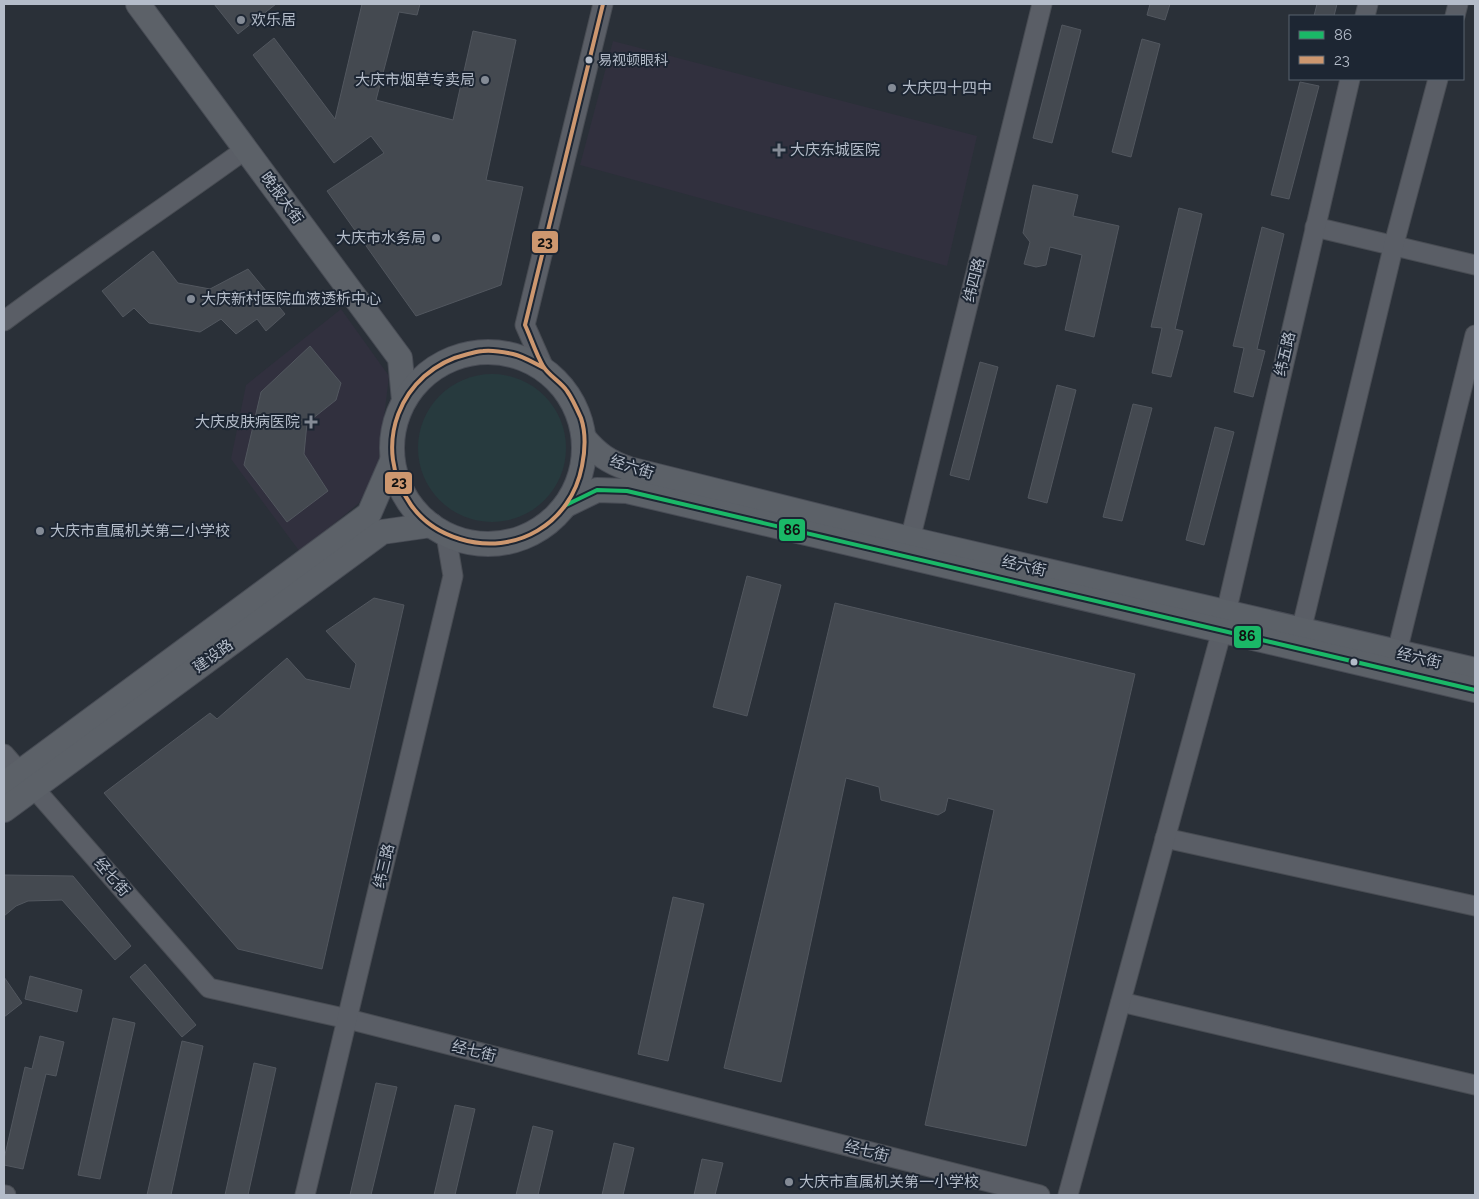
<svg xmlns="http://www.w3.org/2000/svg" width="1479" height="1199" font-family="Raleway,'Noto Sans SC',sans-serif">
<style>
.medical{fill:#31303e}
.green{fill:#273a3e}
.building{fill:#444950;stroke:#52575f}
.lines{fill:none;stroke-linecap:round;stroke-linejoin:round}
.minor-casing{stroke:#484c53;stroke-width:21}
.major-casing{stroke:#484c55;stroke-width:26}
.minor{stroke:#5a5e66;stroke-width:19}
.major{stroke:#5c6168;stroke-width:24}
.bus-1-casing{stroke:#1d2633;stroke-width:8}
.bus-2-casing{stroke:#1d2633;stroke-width:8}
.bus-1{stroke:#1ab867;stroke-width:4}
.bus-2{stroke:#cd976f;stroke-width:4}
.poi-dot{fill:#848b96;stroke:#1d2633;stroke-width:2}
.bus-dot{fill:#b4bcc9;stroke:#1d2633;stroke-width:2}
.labels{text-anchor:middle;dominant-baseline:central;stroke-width:4;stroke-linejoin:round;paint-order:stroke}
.bus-label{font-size:14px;fill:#b4bcc9;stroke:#1d2633;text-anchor:start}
.poi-label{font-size:15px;fill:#b4bcc9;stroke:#1d2633;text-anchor:start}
.street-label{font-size:15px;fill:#b4bcc9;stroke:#1d2633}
.line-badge{stroke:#1d2633;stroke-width:2}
.pale-badge-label{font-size:14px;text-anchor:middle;font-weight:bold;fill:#111}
</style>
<rect width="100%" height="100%" fill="#2a3038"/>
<g class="medical">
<polygon points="613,41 977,136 947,266 580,165"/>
<polygon points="341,309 389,376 378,468 359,503 300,552 231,459 246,385"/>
</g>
<circle class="green" cx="492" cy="448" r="74"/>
<g class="building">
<polygon points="214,4 276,4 238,34"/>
<polygon points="362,4 420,4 417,15 399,12 376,100 453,120 473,31 516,40 486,180 523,187 501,285 416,316 327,191 384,153 371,136 334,163 253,55 274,38 335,119"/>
<polygon points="1150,4 1170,4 1165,20 1147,15"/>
<polygon points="1317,4 1337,4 1334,16 1314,16"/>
<polygon points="1062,25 1081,30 1052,143 1033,138"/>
<polygon points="1142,39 1160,44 1131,157 1112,152"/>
<polygon points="1300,82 1319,86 1289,199 1271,195"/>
<polygon points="1033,185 1078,195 1073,216 1119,226 1094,337 1065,330 1082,255 1050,247 1046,265 1036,267 1024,264 1030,242 1023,233"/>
<polygon points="1179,208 1202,214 1175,329 1183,331 1171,377 1152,373 1162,328 1151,327"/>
<polygon points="1262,227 1284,234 1257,349 1265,351 1253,397 1234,392 1244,348 1233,346"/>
<polygon points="153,251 178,283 210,289 248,269 285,314 266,331 257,319 236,334 221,319 200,332 149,323 134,308 123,317 102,291"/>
<polygon points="310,346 341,383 336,400 307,423 304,454 328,491 287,522 244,465 261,392"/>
<polygon points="980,362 998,367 969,480 950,475"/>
<polygon points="1057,385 1076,390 1047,503 1028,498"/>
<polygon points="1133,404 1152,408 1122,521 1103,517"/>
<polygon points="1215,427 1234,432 1204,545 1186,540"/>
<polygon points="747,576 781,585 747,716 713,707"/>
<polygon points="374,598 404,605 322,969 238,949 104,793 210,713 217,719 287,658 306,679 350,689 356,664 326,631"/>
<polygon points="835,603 1135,674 1026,1146 925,1125 994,810 948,798 945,811 938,815 881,800 879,787 846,778 781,1082 724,1068"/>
<polygon points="4,875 73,876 131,946 115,960 62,900 28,901 16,906 4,916"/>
<polygon points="673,897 704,904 668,1061 638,1054"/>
<polygon points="145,964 196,1025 182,1037 130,977"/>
<polygon points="30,976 82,990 77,1012 25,999"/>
<polygon points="4,977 22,1003 4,1017"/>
<polygon points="113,1018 135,1023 100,1179 78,1175"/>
<polygon points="40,1036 64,1042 56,1076 46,1074 23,1169 4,1165 4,1159 25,1067 32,1069"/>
<polygon points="182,1041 203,1046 171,1195 147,1195"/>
<polygon points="254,1063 276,1068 248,1195 225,1195"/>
<polygon points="376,1083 397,1087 371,1195 350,1195"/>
<polygon points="455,1105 475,1109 455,1195 434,1195"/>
<polygon points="533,1126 553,1131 538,1195 516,1195"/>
<polygon points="614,1143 634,1148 623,1195 602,1195"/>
<polygon points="702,1159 723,1163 715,1195 694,1195"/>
</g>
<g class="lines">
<g class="minor-casing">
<g id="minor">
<polyline points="1365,16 1368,4"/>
<polyline points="1455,16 1458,4"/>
<polyline points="1315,227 1475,265"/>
<path d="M4 321C83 262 166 207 246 149"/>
<polyline points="544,368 525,325 603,4"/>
<polyline points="907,552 1042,4"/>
<polyline points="1301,631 1394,244 1438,79"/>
<polyline points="1397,652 1475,335"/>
<polyline points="4,754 209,988 348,1019 1040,1195"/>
<polyline points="1165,838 1475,906"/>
<polyline points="1121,1002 1475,1085"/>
<polyline points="4,1195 6,1195"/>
<polyline points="305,1195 453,576 446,535"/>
<polyline points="1068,1195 1222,630 1350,79"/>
</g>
</g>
<g class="major-casing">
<g id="major">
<polyline points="138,4 400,358 404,400"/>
<circle cx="488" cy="448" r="96"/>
<path d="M584 438C597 454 609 462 629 469L910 539 1475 670"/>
<polyline points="566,505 597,490 627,491 1475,690"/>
<polyline points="4,784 369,514 392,461"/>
<polyline points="4,810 382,532 431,525"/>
</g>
</g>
<use href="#minor" class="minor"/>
<use href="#major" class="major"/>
<g class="bus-1-casing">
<polyline id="bus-1" points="566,505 597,490 627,491 1475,690"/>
</g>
<g class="bus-2-casing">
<path id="bus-2" d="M544 368C534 363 523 356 513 354 504 352 492 350 483 351 478 351 473 353 468 354 399 370 370 448 411 505 423 522 440 533 460 539 515 556 571 524 582 466 585 451 586 433 581 418 577 409 572 398 567 391 561 382 549 376 543 366 536 354 531 338 525 325L603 4"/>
</g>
<use href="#bus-1" class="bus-1"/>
<use href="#bus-2" class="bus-2"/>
</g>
<g class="poi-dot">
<circle cx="241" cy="20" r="5"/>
<circle cx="485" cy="80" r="5"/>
<circle cx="892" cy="88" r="5"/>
<path d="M776.5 142.5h5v5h5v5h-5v5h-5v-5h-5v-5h5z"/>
<circle cx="436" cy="238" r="5"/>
<circle cx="191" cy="299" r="5"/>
<path d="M308.5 414.5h5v5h5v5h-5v5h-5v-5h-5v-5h5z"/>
<circle cx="40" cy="531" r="5"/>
<circle cx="789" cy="1182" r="5"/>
</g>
<g class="bus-dot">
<circle cx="589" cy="60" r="4.5"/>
<circle cx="1354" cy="662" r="4.5"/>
</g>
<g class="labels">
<g class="bus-label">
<text x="598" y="60">易视顿眼科</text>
</g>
<g class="poi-label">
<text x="251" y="20">欢乐居</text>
<text x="475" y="80" text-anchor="end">大庆市烟草专卖局</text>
<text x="902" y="88">大庆四十四中</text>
<text x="790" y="150">大庆东城医院</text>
<text x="426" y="238" text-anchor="end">大庆市水务局</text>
<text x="201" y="299">大庆新村医院血液透析中心</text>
<text x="300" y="422" text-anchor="end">大庆皮肤病医院</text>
<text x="50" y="531">大庆市直属机关第二小学校</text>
<text x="799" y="1182">大庆市直属机关第一小学校</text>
</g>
<g class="street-label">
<text transform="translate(282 198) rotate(54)">晚报大街</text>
<text transform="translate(974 280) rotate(-76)">纬四路</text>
<text transform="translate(1285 354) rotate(-77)">纬五路</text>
<text transform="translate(632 467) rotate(18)">经六街</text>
<text transform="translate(1024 566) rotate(13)">经六街</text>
<text transform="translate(213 656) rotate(-36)">建设路</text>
<text transform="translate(1419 658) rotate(13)">经六街</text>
<text transform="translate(384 866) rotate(-77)">纬三路</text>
<text transform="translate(112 877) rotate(49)">经七街</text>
<text transform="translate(474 1051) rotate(14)">经七街</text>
<text transform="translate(867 1151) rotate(14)">经七街</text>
</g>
</g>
<g class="line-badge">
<rect x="531" y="230" width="28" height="24" rx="5" fill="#cd976f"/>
<rect x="384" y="471" width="29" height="24" rx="5" fill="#cd976f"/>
<rect x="778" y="518" width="28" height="24" rx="5" fill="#1ab867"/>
<rect x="1233" y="625" width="29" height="24" rx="5" fill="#1ab867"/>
</g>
<g class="pale-badge-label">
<text x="545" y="247">23</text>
<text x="399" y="487">23</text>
<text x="792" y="535">86</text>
<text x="1247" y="641">86</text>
</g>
<rect width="1479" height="1199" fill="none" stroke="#b4bcc9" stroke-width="10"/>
<rect x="1289" y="15" width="175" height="65" fill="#1d2633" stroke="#59626f"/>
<rect x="1299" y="31" width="25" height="8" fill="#1ab867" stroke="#59626f"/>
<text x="1334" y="40" font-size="15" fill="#b4bcc9">86</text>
<rect x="1299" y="56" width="25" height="8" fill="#cd976f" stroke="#59626f"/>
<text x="1334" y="65" font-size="15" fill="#b4bcc9">23</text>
</svg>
